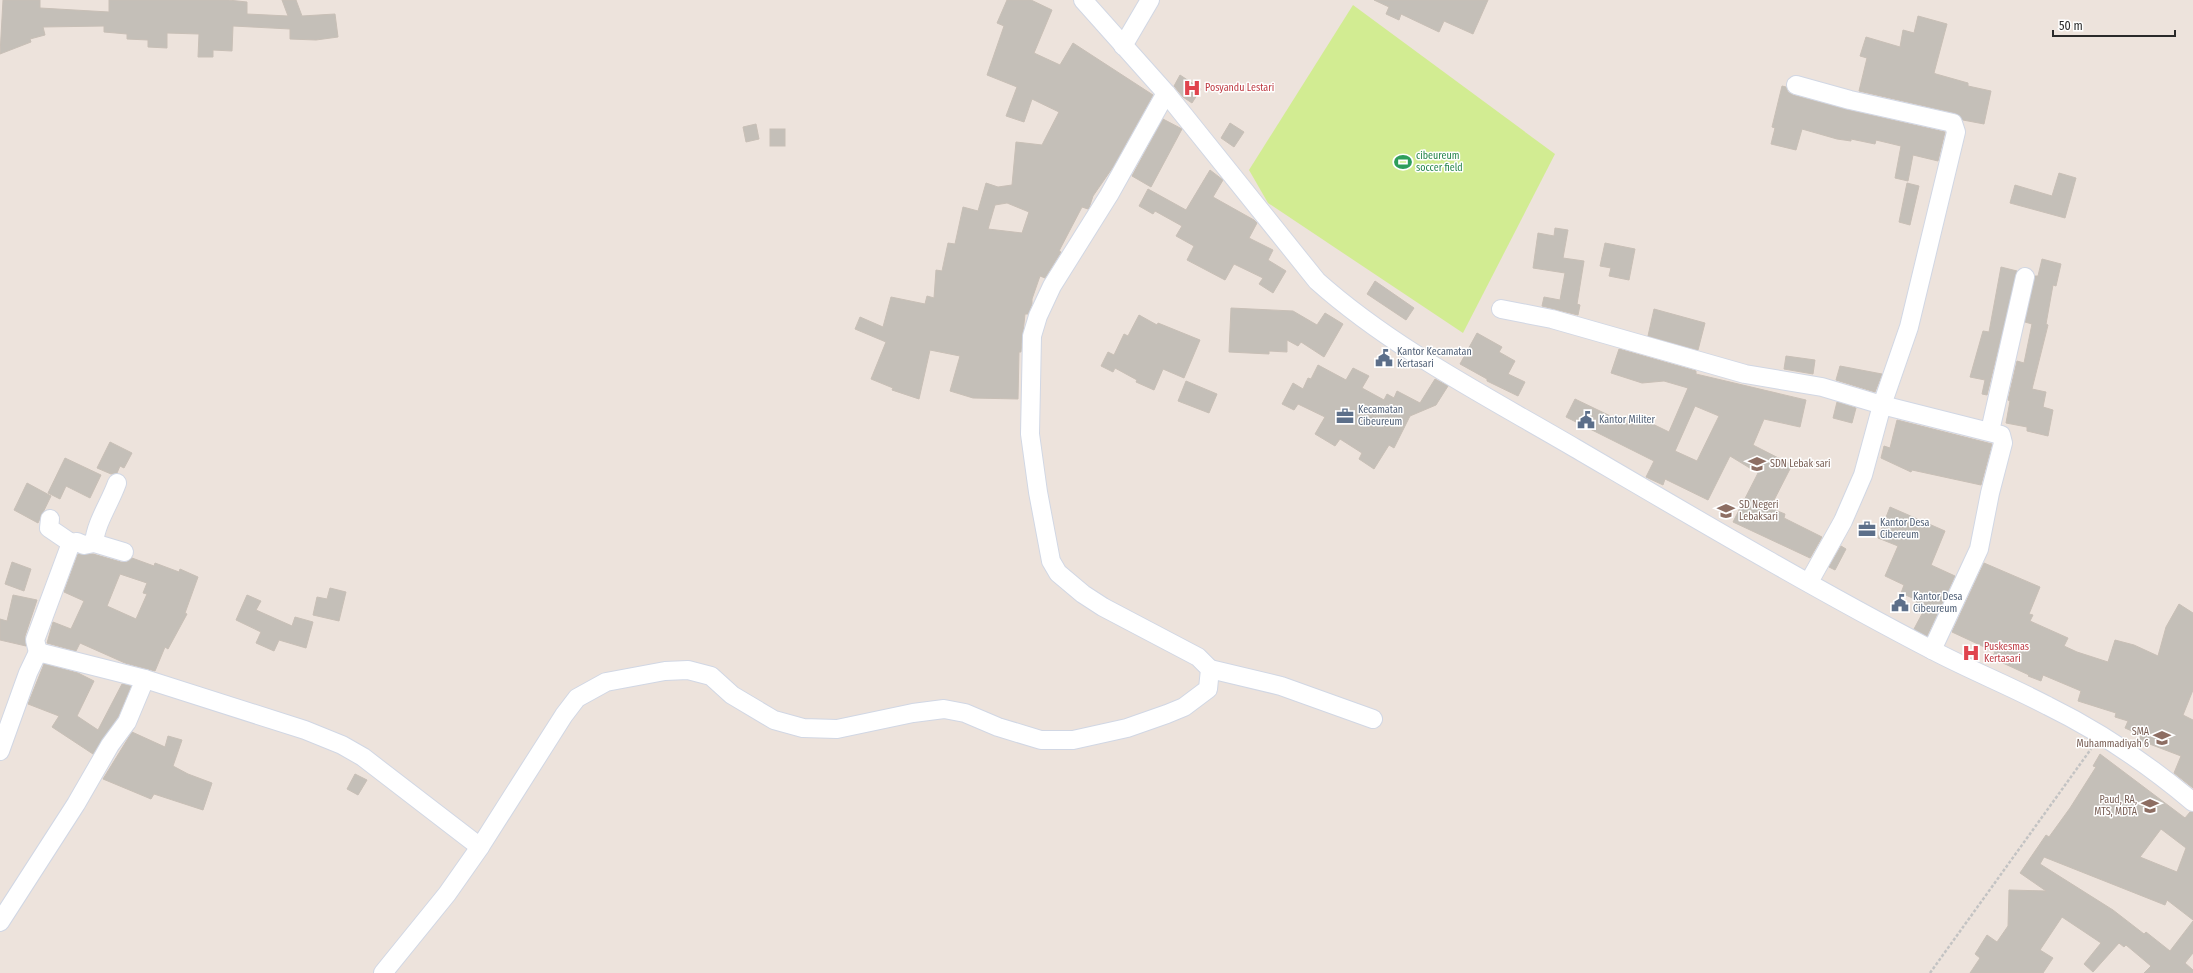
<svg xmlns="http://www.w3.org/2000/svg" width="2193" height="973" font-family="'Fira Sans Condensed',sans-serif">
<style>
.pitch{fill:#d2ec92}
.building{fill:#c4bfb8;stroke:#c8bfb6;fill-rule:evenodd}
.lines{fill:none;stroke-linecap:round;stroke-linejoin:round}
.minor-casing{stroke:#d1d7e4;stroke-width:20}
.path{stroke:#c3c3c3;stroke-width:2.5;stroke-dasharray:3 2;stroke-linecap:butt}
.minor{stroke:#fff;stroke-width:18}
.labels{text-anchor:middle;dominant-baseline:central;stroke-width:3;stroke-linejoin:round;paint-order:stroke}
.health-label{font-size:10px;fill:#be3a42;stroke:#fff;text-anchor:start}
.leisure-label{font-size:10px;fill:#27864d;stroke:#fff;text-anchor:start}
.service-label{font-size:10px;fill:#4e5e75;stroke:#fff;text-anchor:start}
.education-label{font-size:10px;fill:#785e54;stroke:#fff;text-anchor:start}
</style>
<rect width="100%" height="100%" fill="#ede3dc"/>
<polygon class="pitch" points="1353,5 1555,154 1463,333 1268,203 1249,170"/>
<g class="building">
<polygon points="3,0 40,0 40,8 109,12 109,0 228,0 247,2 247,14 288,16 282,0 296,0 302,16 335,14 338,37 316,40 290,39 290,29 233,26 232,51 213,50 213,57 198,57 199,34 167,33 167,48 148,47 148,40 127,39 127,34 104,32 104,26 43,27 45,35 30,39 31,42 0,54"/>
<path d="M1007 0H1031L1052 10 1034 53 1060 65 1073 43 1153 95 1113 167 1093 196 1089 208 1088 209 1082 207 1059 251 1061 252 1045 278 1040 276 1032 299V304L1028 314H1025L1021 352H1019L1018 399 973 398 950 391 960 356 930 350 919 399 892 390 893 388 871 379 886 342 855 329 860 317 883 327 891 297 925 304 927 296 934 298 936 270 942 271 948 243 955 244 963 207 978 211 986 183 998 187 1012 185 1016 142 1042 145 1059 112 1032 99 1024 122 1006 116 1017 87 987 75 1004 26 997 23ZM1007 203 1029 212 1022 233 988 229 995 205Z"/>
<polygon points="1374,0 1488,0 1473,34 1444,21 1439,32 1401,14 1399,20 1386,14 1389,7"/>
<polygon points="1918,16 1947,24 1934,73 1936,74 1968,83 1968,86 1991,91 1984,124 1963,120 1955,113 1859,91 1867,58 1860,56 1866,37 1900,47 1903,30 1914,33"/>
<polygon points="1180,75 1201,89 1192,103 1183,97 1174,86"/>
<polygon points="1782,86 1786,87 1788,92 1793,95 1848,110 1945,132 1938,161 1913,155 1908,181 1895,178 1901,146 1876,140 1875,144 1851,139 1851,141 1837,139 1802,129 1796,150 1771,144 1775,128 1772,127"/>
<polygon points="1163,119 1182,129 1151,187 1132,176"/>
<polygon points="1230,123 1244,132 1234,147 1221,138"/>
<polygon points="756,124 759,139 746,142 743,127"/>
<rect x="770" y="129" width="15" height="17"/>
<polygon points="1210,170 1223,180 1213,197 1254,220 1257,223 1249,238 1273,250 1268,260 1286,271 1273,293 1259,284 1263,278 1234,264 1225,280 1187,260 1194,246 1176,236 1182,226 1155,211 1153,214 1139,206 1148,189 1186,210"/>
<polygon points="2059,173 2076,178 2065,218 2010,203 2015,185 2052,196"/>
<polygon points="1907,183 1919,186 1910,225 1899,222"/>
<polygon points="1555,228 1568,230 1563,258 1584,261 1577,304 1580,305 1578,315 1542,306 1544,297 1560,300 1565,273 1533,268 1538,233 1554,236"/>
<polygon points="1605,243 1635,249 1629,280 1609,276 1611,268 1600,266"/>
<polygon points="2042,259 2061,264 2056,286 2053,285 2046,324 2048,325 2032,389 2046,392 2043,407 2053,410 2048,436 2027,431 2027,427 2006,423 2010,401 2008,400 2017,361 2024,363 2032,324 2025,322 2035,276 2038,276"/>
<polygon points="2001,267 2017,271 1987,395 1982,394 1985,380 1970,377 1983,331 1989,332"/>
<polygon points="1375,281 1414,308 1406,320 1367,294"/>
<polygon points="1231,308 1293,311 1317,325 1325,313 1343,324 1324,357 1301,342 1298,346 1287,340 1287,352 1269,351 1269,354 1229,352"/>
<polygon points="1654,309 1705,323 1698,350 1648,336"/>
<polygon points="1139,315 1157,325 1158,323 1200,340 1184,378 1163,369 1154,390 1136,382 1137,380 1115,368 1113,372 1101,366 1108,352 1114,355 1124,334 1128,336"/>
<polygon points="1477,333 1502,347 1499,352 1515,361 1508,374 1525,382 1518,396 1487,381 1487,379 1460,364"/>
<path d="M1619 349 1696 371V374L1806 400 1800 427 1764 419 1753 445 1792 465 1770 508 1785 514 1784 518 1822 537 1810 558 1733 522 1758 473 1730 456 1708 500 1665 479 1663 485 1646 477 1654 461 1566 417 1575 399 1627 424 1632 414 1669 432 1688 388 1664 381 1642 383 1611 373ZM1695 406 1719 416 1697 461 1675 451Z"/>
<polygon points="1786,356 1815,360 1813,374 1784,369"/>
<polygon points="1318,365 1346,380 1353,368 1369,376 1362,388 1384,400 1387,394 1394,398 1397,391 1420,403 1435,379 1448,386 1436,405 1410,416 1394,448 1389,445 1374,469 1359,459 1362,453 1340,439 1335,446 1315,434 1325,417 1298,404 1294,410 1282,404 1293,383 1303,389 1308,378 1311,379"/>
<polygon points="1840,366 1882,374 1875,392 1836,380"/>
<polygon points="1186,381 1217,394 1209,413 1178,401"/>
<polygon points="1837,402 1856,408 1852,423 1833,418"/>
<polygon points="1897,420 1992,444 1981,485 1912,470 1911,472 1881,458 1884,446 1890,448"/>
<polygon points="110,442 132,453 124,468 120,466 117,473 111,474 97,468"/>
<polygon points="65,458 101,475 90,498 66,486 60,499 48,493"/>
<polygon points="27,483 51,496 38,523 14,510"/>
<polygon points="1890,507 1945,531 1931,565 1955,576 1927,636 1914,629 1923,612 1914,608 1917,600 1901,593 1904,585 1885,576 1898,546 1878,538"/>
<polygon points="1841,546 1846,549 1835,570 1829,567"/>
<path d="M78 554H93L121 562H127L132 558 154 566 155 563 179 572 180 569 198 577 185 613 187 614 168 649 165 647 155 671 125 663 80 643 76 651 47 643 53 622 71 629 84 601 64 592ZM120 574 147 583 143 593 147 594 136 619 107 606Z"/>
<polygon points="12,562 31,569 24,591 5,584"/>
<polygon points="1984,563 2040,587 2029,614 2033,615 2030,621 2068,638 2064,646 2077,652 2108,662 2115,640 2134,645 2158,656 2166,627 2179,604 2193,613 2193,690 2183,715 2193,720 2193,788 2174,773 2181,756 2139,740 2141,735 2125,728 2128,721 2115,717 2116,713 2078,701 2081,691 2043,675 2041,681 2028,676 2029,675 1992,658 1995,652 1952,632"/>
<polygon points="330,588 346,592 339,621 313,615 317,597 327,599"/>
<polygon points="13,595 37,600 25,636 26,646 0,640 0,619 7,621"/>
<polygon points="247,595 261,601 256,610 292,626 295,617 313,622 306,648 279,640 274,651 256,643 261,632 236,620"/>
<polygon points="44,664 78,673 94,681 77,716 98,730 122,684 131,686 118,717 93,754 52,727 59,716 28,704"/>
<polygon points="132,732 165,747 168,736 182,740 173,766 188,774 212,783 203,810 154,794 151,799 103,779"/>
<path d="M2100 754 2185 818 2190 812H2193V920L2167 900 2165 905 2044 857 2040 864 2113 910 2144 934 2146 932 2170 951 2193 921V953L2185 963 2193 970V973H2144L2151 966 2126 945 2124 947 2119 943 2093 972 2084 964 2101 943 2062 917 2040 950 2053 958 2043 973H1970L1980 958 1975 954 1987 935 1997 942 2008 926 2009 890 2046 891 2020 873 2046 835 2049 837 2070 808 2096 767 2093 766ZM2161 829 2186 848 2177 872 2140 857Z"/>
<polygon points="355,774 367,780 358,795 347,789"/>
</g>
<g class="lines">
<g class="minor-casing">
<g id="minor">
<path d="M1083 0 1166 93 1317 281C1392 348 1488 397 1575 448 1693 517 1811 587 1932 650 1970 670 2010 686 2048 706 2099 731 2149 765 2193 802"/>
<polyline points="1123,46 1150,0"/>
<polyline points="1796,85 1850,100 1953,123 1956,132 1909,327 1882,405 1863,475 1843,521 1809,582"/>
<polyline points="1501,309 1552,319 1745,374 1822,387 1882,405 2001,435 2003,443 1990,493 1979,549 1932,650"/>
<polyline points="1990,431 2025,277"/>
<polyline points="50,519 49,528 71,543"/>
<path d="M94 543C96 522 110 503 117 483"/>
<polyline points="38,652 35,640 71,543 77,542 84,545 94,543 124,552"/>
<polyline points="1210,669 1281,686 1373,719"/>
<polyline points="0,751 28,673 38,652 145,679 305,730 342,745 363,757 480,847"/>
<polyline points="0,922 76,804 110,745 127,722 145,679"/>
<polyline points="383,973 447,894 480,847 564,715 577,698 606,682 665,671 688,670 711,676 732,695 774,720 803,728 837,729 913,713 944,709 965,713 998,727 1041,740 1073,740 1127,728 1167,714 1184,707 1208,689 1210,669 1198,657 1103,607 1083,594 1058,573 1051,561 1038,492 1030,434 1032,336 1038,316 1052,286 1109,195 1166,93"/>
</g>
</g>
<polyline class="path" points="1930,973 2091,749"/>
<use href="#minor" class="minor"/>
</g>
<defs>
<g id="hospital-bare" transform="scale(1.38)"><path d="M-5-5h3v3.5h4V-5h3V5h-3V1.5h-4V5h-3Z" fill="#e0444e" stroke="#fff" stroke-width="2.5" paint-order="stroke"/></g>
<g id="stadium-bare" transform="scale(1.38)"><path d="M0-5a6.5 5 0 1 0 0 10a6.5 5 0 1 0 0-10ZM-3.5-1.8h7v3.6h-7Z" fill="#2e9e5b" stroke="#fff" stroke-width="2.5" paint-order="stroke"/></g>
<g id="civic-bare" transform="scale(1.38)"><path d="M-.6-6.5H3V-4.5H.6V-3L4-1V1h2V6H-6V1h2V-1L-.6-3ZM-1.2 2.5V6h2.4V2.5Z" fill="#5c6f8a" stroke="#fff" stroke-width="2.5" paint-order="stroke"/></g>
<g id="office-bare" transform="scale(1.38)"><path d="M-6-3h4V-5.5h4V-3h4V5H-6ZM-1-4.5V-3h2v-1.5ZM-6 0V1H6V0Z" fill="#5c6f8a" stroke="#fff" stroke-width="2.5" paint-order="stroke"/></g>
<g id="school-bare" transform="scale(1.38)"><path d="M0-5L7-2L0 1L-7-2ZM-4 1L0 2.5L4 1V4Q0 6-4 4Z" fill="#8d6e63" stroke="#fff" stroke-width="2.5" paint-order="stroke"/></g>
</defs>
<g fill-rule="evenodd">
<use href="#hospital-bare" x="1192" y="88"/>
<use href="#stadium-bare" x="1403" y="162"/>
<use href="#civic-bare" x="1384" y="358"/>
<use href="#office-bare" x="1345" y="416"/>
<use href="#civic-bare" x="1586" y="420"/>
<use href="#school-bare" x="1757" y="464"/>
<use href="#school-bare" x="1726" y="511"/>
<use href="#office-bare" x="1867" y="529"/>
<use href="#civic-bare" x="1900" y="603"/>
<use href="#hospital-bare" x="1971" y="653"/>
<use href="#school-bare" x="2162" y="738"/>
<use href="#school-bare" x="2150" y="806"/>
</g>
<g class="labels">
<g class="health-label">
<text x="1205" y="88">Posyandu Lestari</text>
<text x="1984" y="647">Puskesmas<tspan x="1984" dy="12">Kertasari</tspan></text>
</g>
<g class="leisure-label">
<text x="1416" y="156">cibeureum<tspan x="1416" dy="12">soccer field</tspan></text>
</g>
<g class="service-label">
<text x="1397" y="352">Kantor Kecamatan<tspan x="1397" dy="12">Kertasari</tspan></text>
<text x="1358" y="410">Kecamatan<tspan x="1358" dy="12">Cibeureum</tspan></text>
<text x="1599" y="420">Kantor Militer</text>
<text x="1880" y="523">Kantor Desa<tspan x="1880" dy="12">Cibereum</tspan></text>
<text x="1913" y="597">Kantor Desa<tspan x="1913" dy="12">Cibeureum</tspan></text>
</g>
<g class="education-label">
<text x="1770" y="464">SDN Lebak sari</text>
<text x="1739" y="505">SD Negeri<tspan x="1739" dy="12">Lebaksari</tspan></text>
<text x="2149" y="732" text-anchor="end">SMA<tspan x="2149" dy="12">Muhammadiyah 6</tspan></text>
<text x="2137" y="800" text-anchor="end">Paud, RA,<tspan x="2137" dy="12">MTS, MDTA</tspan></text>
</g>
</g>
<path d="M2053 30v6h122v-6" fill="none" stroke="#2a2a2a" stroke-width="2"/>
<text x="2059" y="30" font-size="12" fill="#2a2a2a" stroke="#ffffff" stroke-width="3" paint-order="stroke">50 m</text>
</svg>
